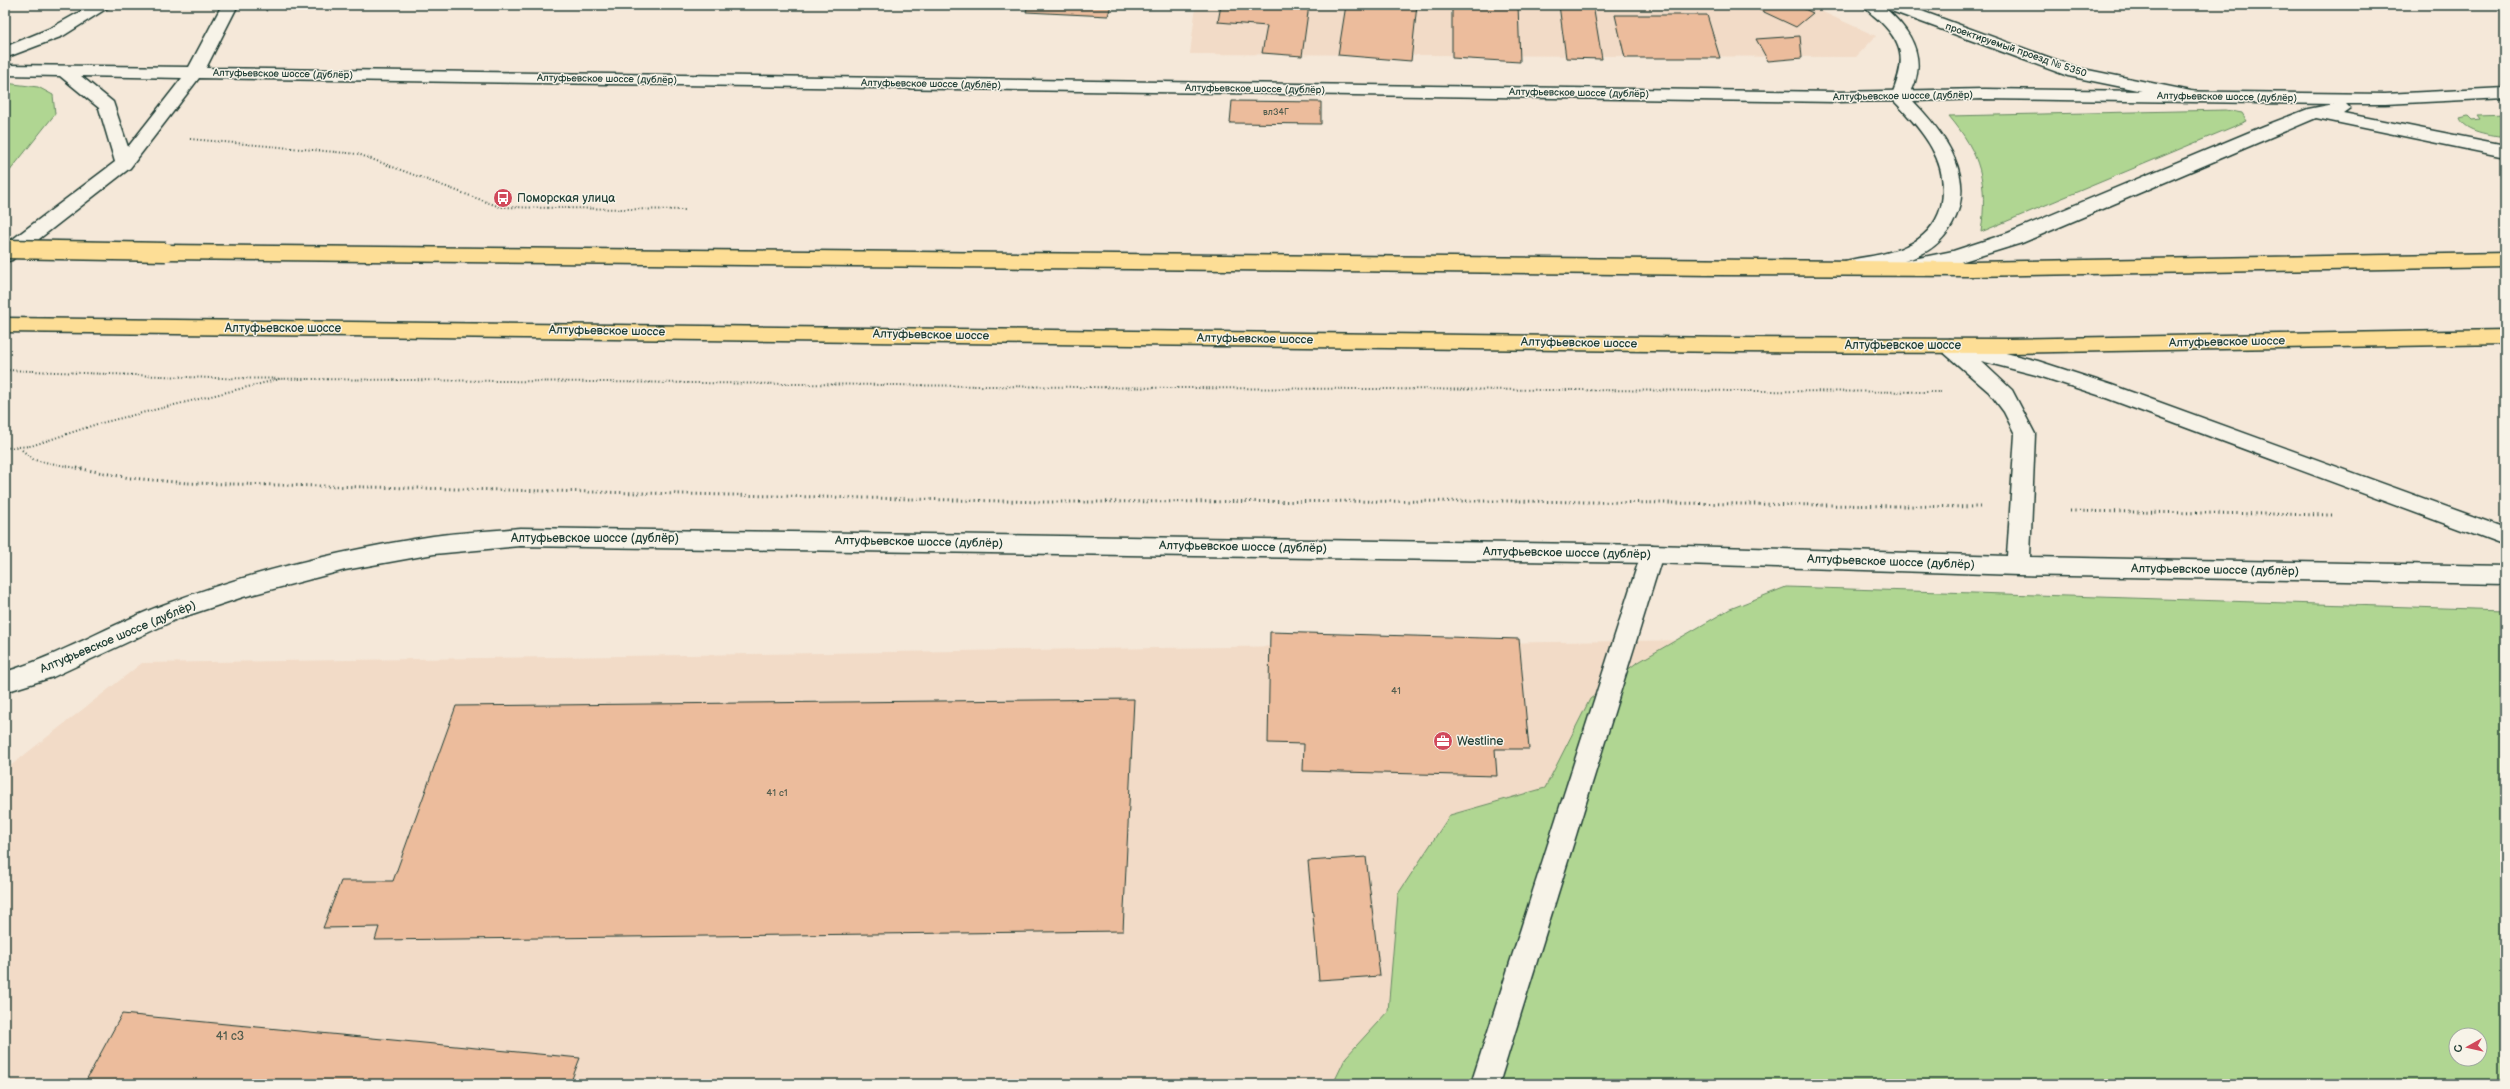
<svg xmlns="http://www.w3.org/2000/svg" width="2510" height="1089" font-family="'Balsamiq Sans',sans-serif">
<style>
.built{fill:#f2dbc7;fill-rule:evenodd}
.green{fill:#b0d692;stroke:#688a63;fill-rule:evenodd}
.building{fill:#ecbc9c;stroke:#1f3d34}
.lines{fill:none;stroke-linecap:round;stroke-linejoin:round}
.service-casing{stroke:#1f3d34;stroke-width:3}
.tertiary-casing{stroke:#1f3d34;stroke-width:3}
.secondary-casing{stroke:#1f3d34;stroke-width:3}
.primary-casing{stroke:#1f3d34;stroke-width:3}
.path-far1{stroke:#1f3d34;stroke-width:2;stroke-dasharray:1 2.5;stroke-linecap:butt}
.path{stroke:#1f3d34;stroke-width:3;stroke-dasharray:1 3.5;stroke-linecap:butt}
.service{fill:#f7f3e8;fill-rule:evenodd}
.tertiary{fill:#f7f3e8;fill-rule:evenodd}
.secondary{fill:#f7f3e8;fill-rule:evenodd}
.primary{fill:#fdde96;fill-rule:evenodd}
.primary-bridge-casing{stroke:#1f3d34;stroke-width:21;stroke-linecap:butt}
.primary-bridge{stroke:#fdde96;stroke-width:18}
.labels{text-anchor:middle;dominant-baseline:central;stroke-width:3;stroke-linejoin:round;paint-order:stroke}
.far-number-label{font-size:9px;fill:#525d4e}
.far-street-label{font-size:10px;fill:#1f3d34;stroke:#f7f3e8}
.number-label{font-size:10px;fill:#525d4e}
.poi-label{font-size:12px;fill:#1f3d34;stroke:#f7f3e8;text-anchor:start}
.street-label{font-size:12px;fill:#1f3d34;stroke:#f7f3e8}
.near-number-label{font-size:12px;fill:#525d4e}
</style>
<rect width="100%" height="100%" fill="#f5e8d9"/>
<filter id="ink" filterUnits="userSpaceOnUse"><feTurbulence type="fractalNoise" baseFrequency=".025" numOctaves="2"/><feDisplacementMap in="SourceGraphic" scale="8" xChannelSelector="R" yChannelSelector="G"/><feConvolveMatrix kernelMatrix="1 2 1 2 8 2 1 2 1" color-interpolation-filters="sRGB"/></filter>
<g filter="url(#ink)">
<g class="built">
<polygon points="1196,5 1807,5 1876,36 1856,57 1190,54"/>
<path d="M2505 628V1084H5V770L142 663ZM2456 1035H2480V1059H2456Z"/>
</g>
<g class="green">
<polygon points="5,83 38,87 53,95 55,114 5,177"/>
<path d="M2226 110 2242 113 2247 121 1981 232C1988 183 1981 154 1949 116Z"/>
<path d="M2505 114V137C2493 135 2465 132 2460 118L2468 116 2472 120 2480 119 2477 115Z"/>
<path d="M1786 587 2505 610V1084H1333L1346 1057 1388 1011 1398 894 1450 815 1545 788 1590 699 1635 664 1730 609ZM2456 1035H2480V1059H2456Z"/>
</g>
<g class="building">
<polygon points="1028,5 1111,5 1108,16 1026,12"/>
<polygon points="1221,5 1309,5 1302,56 1262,53 1267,26 1218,22"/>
<polygon points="1346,5 1417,5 1411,61 1338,55"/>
<polygon points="1452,5 1518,5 1520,62 1452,58"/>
<polygon points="1559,5 1593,5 1602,59 1566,58"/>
<polygon points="1749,5 1796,5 1813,13 1796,27"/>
<polygon points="1615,15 1707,15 1720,58 1625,58"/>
<polygon points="1800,36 1802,58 1768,61 1756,39"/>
<polygon points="1232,101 1321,102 1321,124 1230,123"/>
<polygon points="1270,632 1519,639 1529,749 1495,749 1497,776 1303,771 1304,744 1268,743"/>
<polygon points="1134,699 1123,931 375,940 379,927 323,928 341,881 393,881 456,706"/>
<polygon points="1366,857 1380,976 1319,980 1308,861"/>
<polygon points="122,1014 580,1058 570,1084 84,1084"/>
</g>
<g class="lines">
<g class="service-casing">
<polygon id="service" points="1652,545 1660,548 1663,554 1499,1084 1471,1084 1641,554 1644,548"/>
</g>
<g class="tertiary-casing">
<path id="tertiary" d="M1863 5H1905L2078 68 2191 91 2197 92 2200 96 2197 100 2191 101 2068 76 1886 9C1916 35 1929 65 1906 101H1894L1891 97C1904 65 1907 48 1881 22 1875 16 1868 12 1863 5Z"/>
</g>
<g class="secondary-casing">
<g id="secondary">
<polygon points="92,5 112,5 63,36 5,58 5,47 51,28"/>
<path d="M222 5H238L206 68 1834 92 1984 89 2385 94 2505 88V98L2385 104H2346L2350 108 2343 113 2505 145V157L2316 118 2022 243 1954 264 1907 274 1900 272 1898 267 1900 262 1848 274 1841 272 1839 267 1841 262C1863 256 1886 256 1906 246 1923 239 1936 225 1941 207 1951 163 1923 131 1894 101L1834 102 199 78 130 168 12 260 5 262V245L115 162 99 108 60 76 5 75V65L189 67ZM81 76 182 78 128 147 113 102ZM1984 99 2334 104 2308 109 2264 126 2008 233 1953 251 1904 261C1925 255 1941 244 1952 225 1978 178 1945 134 1913 101Z"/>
<path d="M1949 339 2038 361 2112 385 2505 528V546L2098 395 2036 375 1981 361 2012 390 2035 434 2030 557 2505 566V584L2018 575 1652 563 520 546 434 554 345 570 243 597 177 619 53 677 5 692V672C61 655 109 625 163 605 250 572 342 550 433 536 461 532 491 531 520 528L1652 545 2007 556 2015 434 2004 412 1989 392 1942 351 1939 346 1942 341Z"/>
</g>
</g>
<g class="primary-casing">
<g id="primary">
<polygon points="166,245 1972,262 2505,253 2505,267 1972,276 1717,275 166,259 159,257 157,252 159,247"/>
<polygon points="5,318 1736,338 2005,339 2505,330 2505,344 2005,353 1736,352 5,332"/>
</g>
</g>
<g class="path-far1">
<polyline points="266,11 270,5"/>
<polyline points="190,139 358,154 500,207 686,210"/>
<polyline points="5,370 212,378 1179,388 1941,392"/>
<polyline points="5,448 31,446 97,424 280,379"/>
<polyline points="22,450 34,460 82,469"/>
</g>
<g class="path">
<polyline points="77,468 130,478 187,483 1047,502 1512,501 1980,507"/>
<polyline points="2070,511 2333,515"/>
</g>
<use href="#service" class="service"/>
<use href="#tertiary" class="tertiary"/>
<use href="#secondary" class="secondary"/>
<use href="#primary" class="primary"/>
<g class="primary-bridge-casing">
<polyline id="primary-bridge" points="5,249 166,252"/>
</g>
<use href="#primary-bridge" class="primary-bridge"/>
</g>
</g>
<defs>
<g id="bus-disc" transform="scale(1)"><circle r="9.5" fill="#d1495b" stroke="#f7f3e8"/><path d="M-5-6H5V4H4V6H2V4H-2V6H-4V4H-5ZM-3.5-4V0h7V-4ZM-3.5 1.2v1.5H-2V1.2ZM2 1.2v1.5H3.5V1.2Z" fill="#fff"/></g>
<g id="office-disc" transform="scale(1)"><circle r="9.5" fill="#d1495b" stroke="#f7f3e8"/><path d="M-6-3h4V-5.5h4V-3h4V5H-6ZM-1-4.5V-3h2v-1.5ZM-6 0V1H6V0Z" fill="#fff"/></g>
</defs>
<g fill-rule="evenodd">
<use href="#bus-disc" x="503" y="198"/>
<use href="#office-disc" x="1443" y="741"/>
</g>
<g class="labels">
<g class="far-number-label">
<text x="1276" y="112">вл34Г</text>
</g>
<g class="far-street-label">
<text transform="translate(2016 50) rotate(19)">проектируемый проезд № 5350</text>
<text transform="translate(283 74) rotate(1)">Алтуфьевское шоссе (дублёр)</text>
<text transform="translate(607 79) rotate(1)">Алтуфьевское шоссе (дублёр)</text>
<text transform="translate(931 84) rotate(1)">Алтуфьевское шоссе (дублёр)</text>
<text transform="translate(1255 89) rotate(1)">Алтуфьевское шоссе (дублёр)</text>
<text transform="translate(1579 93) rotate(1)">Алтуфьевское шоссе (дублёр)</text>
<text transform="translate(1903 96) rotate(-1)">Алтуфьевское шоссе (дублёр)</text>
<text transform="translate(2227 97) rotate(1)">Алтуфьевское шоссе (дублёр)</text>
</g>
<g class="number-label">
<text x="1396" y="691">41</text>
<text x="777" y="793">41 с1</text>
</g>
<g class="poi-label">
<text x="517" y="198">Поморская улица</text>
<text x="1457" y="741">Westline</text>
</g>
<g class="street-label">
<text x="283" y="328">Алтуфьевское шоссе</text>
<text transform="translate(607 331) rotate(1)">Алтуфьевское шоссе</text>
<text transform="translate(931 335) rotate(1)">Алтуфьевское шоссе</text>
<text transform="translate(1255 339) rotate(1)">Алтуфьевское шоссе</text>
<text transform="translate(2227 342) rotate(-1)">Алтуфьевское шоссе</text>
<text transform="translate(1579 343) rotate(1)">Алтуфьевское шоссе</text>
<text x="1903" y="345">Алтуфьевское шоссе</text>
<text x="595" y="538">Алтуфьевское шоссе (дублёр)</text>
<text transform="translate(919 542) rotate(1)">Алтуфьевское шоссе (дублёр)</text>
<text transform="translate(1243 547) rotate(1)">Алтуфьевское шоссе (дублёр)</text>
<text transform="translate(1567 553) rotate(1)">Алтуфьевское шоссе (дублёр)</text>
<text transform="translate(1891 562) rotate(2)">Алтуфьевское шоссе (дублёр)</text>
<text transform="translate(2215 570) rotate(1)">Алтуфьевское шоссе (дублёр)</text>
<text transform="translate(118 637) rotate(-23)">Алтуфьевское шоссе (дублёр)</text>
</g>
<g class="near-number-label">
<text x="230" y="1036">41 с3</text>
</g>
</g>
<rect width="2510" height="1089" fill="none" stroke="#f7f3e8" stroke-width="20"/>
<rect x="10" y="10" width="2490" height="1069" fill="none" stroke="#1f3d34" stroke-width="1.5" filter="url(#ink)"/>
<g transform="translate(2468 1047) rotate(262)"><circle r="19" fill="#f7f3e8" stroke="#a1aaa0"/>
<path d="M0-3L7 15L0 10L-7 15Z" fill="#d1495b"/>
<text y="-6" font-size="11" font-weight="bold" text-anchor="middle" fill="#1f3d34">С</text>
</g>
</svg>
